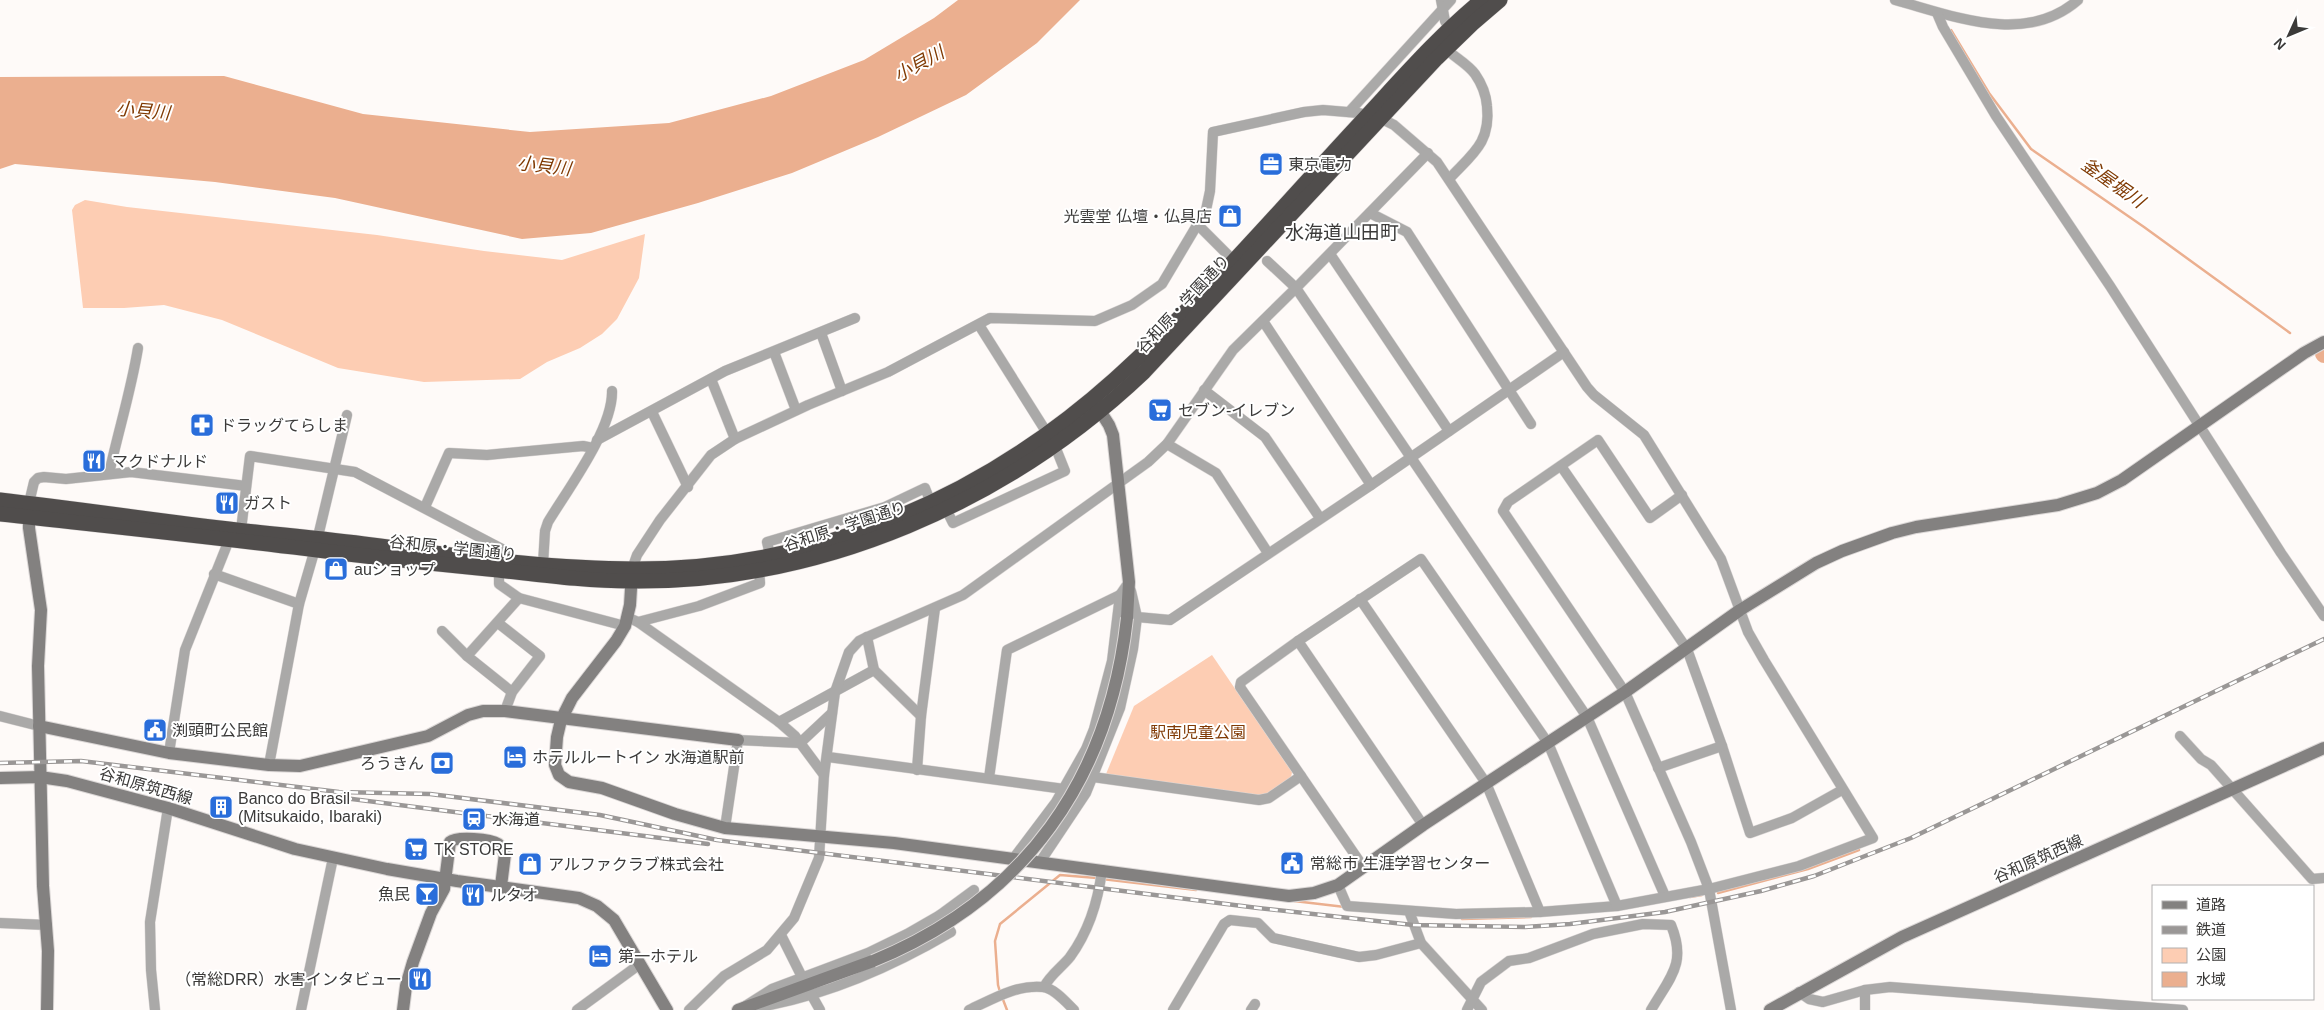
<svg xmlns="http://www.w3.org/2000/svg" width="2324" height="1010" font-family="Helvetica,'Noto Sans JP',sans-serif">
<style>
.green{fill:#fdcdb3}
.water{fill:#ebaf8f}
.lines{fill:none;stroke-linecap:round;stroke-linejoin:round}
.stream{stroke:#ebaf8f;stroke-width:2.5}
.river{stroke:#ebaf8f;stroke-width:16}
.street-casing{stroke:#dbd7d6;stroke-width:11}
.secondary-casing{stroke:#dbd7d6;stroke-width:14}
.highway-casing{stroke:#dbd7d6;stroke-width:16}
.street{stroke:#aaa9a8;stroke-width:10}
.secondary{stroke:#838180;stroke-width:12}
.highway{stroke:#504d4c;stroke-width:15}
.rail-casing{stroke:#9a9796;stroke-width:4.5}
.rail{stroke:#fff;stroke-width:2.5;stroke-dasharray:8;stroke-linecap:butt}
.secondary-bridge-casing{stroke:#dbd7d6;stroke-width:14;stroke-linecap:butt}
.secondary-bridge{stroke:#838180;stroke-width:12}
.labels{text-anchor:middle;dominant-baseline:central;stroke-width:4;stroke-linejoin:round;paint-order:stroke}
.poi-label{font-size:16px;fill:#3b3a39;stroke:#fff;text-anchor:start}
.street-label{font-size:16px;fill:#3b3a39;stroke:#fff}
.park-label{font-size:16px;fill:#813b06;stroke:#fff}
.water-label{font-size:18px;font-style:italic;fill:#7f3902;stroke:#fff}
.quarter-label{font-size:19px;fill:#3b3a39;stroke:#fff}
</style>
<rect width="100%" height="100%" fill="#fefaf8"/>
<g class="green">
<polygon points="85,200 127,207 377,235 484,251 562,260 645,234 639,278 617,319 602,334 580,348 547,362 520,379 424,382 338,368 222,320 164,305 124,308 83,308 72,210 75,205"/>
<polygon points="1212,655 1292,772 1291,778 1263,796 1106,774 1134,706"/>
</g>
<polygon class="water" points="958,0 1080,0 1037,43 966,95 878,137 792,173 698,203 591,233 522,239 335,198 215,182 15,164 0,169 0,77 224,76 363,114 530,132 669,123 771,96 864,60 934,18"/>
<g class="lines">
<g class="stream">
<polyline points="1951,30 1989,93 2031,149 2144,227 2290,333"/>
<polyline points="1102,879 1196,890"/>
<polyline points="1718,893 1808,869 1859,850"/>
<polyline points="1690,897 1702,895"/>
<polyline points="1294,901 1345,907"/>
<polyline points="1462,919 1531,917"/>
<polyline points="1000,992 998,985 995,941 1000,924 1060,875 1097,878"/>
<polyline points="1002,997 1007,1010"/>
</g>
<polyline class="river" points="2323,354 2324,355"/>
<g class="street-casing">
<g id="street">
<polyline points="1441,0 1445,21 1452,34"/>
<path d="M1895 0C1954 16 2025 46 2078 0"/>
<polyline points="1937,13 1943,27 1996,116 2110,286 2281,553 2324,616"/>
<path d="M1443 46C1452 56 1467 63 1475 74 1482 84 1486 94 1487 106 1491 143 1472 154 1449 179"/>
<polyline points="1349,112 1451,0"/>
<polyline points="1370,213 1407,232 1531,424"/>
<polyline points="1197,224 1233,260"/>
<polyline points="1330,254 1449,431"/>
<polyline points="1267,261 1296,288 1587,717 1665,896"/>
<polyline points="1263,321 1371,485"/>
<polyline points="979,325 1047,433"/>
<polyline points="821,333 842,391"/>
<polyline points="774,352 796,410"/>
<polyline points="711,379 735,439"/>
<polyline points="1204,390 1265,437 1320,518"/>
<polyline points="652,412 688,487"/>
<polyline points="597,440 725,371 855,318"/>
<polyline points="1167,444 1216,473 1268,553"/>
<polyline points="1561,466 1687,649 1722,746 1750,833 1792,818 1842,790"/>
<path d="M109 474C118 432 131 391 138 348"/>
<polyline points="1682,495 1650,518 1598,440 1508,502 1503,511 1625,692 1691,842 1709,889 1731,1010"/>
<polyline points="29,503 34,482 38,478 44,477 66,479 131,472 246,486"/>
<polyline points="425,507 449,453 487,455 583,446 593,448"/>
<polyline points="946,509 953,523 1065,471 1055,446"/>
<polyline points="241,530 250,456 355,472 504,550 509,561"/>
<polyline points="770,555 767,542 885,507 925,488 931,503"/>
<path d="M543 564 545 531 548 522C568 489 613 429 612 391"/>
<polyline points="632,569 637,555 660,520 711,455 735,439 808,405 888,372 990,318 1095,321 1132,305 1162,284 1206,210 1210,191 1213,132 1304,112 1323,110 1359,113 1380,118 1394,125 1437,162 1587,387 1594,395 1644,435 1721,559 1748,632 1764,660 1873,838 1799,866 1709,889 1617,906 1540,912 1456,914 1347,906 1338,885"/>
<polyline points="499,570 499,584 519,598 625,626"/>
<polyline points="214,574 299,604"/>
<polyline points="1360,599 1486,783 1540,912"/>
<polyline points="627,617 638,622 779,722 795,736 824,775"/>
<polyline points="1137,617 1170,620 1371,485 1564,352"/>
<polyline points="638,622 699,606 760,583 759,570"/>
<polyline points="498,623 540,656 512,692 505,711"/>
<polyline points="442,631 467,656 512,692"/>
<polyline points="867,637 874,670 921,716"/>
<polyline points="1298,641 1423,825"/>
<polyline points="467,656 519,598"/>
<polyline points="0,716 39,726"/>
<polyline points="779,722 874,670"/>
<polyline points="2180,736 2201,759 2211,765 2312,879 2324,878"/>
<polyline points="169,753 185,650 229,540"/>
<polyline points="828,757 1064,789 1069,788"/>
<polyline points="269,765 299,604 315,549 347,415"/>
<polyline points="1658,768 1722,746"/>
<polyline points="917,770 921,716 935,608"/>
<polyline points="1093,777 1259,800 1269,798 1301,776"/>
<polyline points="989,778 1007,650 1120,595"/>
<polyline points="725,828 738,740 800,743 832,713"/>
<polyline points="1013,859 1056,802 1086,749 1094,729 1112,661 1120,595 1129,582"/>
<polyline points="1040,862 1086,793 1120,708 1133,649 1137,617 1131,591"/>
<polyline points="1364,868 1240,687 1241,682 1298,641 1421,559 1548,743 1617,906"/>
<polyline points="1409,911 1421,943 1482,1010"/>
<path d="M940 915 951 932C888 969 813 1001 739 1010L772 989 868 953 907 934Z"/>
<polyline points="940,915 974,890"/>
<polyline points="0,923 47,925"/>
<polyline points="781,935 802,977"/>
<path d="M1044 987C1050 975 1062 967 1070 957 1089 931 1098 902 1102 870"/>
<polyline points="1799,992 1809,999 1823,1002 1865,990 1890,987 2183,1010"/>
<polyline points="811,994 820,1010"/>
<polyline points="155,1010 151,970 150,922 168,808"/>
<polyline points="301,1010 333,858"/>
<polyline points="577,1010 640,964"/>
<polyline points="689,1010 724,976 767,950 794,918 819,858 824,775 835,692 849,652 859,641 867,637 963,595 1148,462 1167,444 1233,350 1296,288 1428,153"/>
<path d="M969 1010C991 1000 1017 984 1043 987 1054 988 1066 1002 1074 1010"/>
<polyline points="1173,1010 1224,924 1230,920 1258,923 1273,938 1359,957 1376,955 1421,943"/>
<polyline points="1251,1010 1255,1004"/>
<path d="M1467 1010 1481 982 1509 961 1529 958 1593 934 1643 924 1671 925C1687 964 1670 977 1651 1010"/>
<polyline points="1865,1010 1865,990"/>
</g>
</g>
<g class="secondary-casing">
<g id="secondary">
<polyline points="1095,403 1109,425 1113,435 1129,582 1127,618"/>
<polyline points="29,508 29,528 41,610 38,666 43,886 48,951 47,1010"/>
<polyline points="632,572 630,605 625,626 616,641 572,698 561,720 557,737 555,765 559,775 569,782 602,788 675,814 725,828 894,843 1289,896 1314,893 1338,885 1423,825 1625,692 1740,610 1816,563 1842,551 1892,533 1916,527 2058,505 2097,493 2122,480 2304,353 2324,342"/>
<polyline points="39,726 169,753 269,765 300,766 428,736 468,715 483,711 505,711 738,740"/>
<polyline points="0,778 40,777 67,781 168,808 295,849 387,869 457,881 579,898 597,906 614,920 667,1010"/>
<path d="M403 1010 406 986 413 962 431 913 444 889 450 842C457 836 490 839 498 844 501 847 503 851 505 854L501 886"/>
<polyline points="738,1010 873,961"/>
<polyline points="1770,1010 1902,937 2324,748"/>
</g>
</g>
<g class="highway-casing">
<g id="highway">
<path d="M0 500C79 509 158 521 237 530 282 535 327 539 372 545 459 556 547 569 635 569 816 569 980 500 1115 379 1203 300 1281 208 1362 121 1401 79 1438 36 1482 0"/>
<path d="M0 514C116 527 232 539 348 554 398 560 448 565 498 570 543 575 586 581 631 581 822 583 1007 502 1144 372L1437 58 1472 24 1500 0"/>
</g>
</g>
<use href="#street" class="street"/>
<use href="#secondary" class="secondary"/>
<use href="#highway" class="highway"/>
<g class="rail-casing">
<g id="rail">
<polyline points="0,763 81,761 339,792 430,794 600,815 717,840 1258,908 1413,925 1525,927 1570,924 1665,912 1761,891 1814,876 1911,838 2324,639"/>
<polyline points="344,798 708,844"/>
</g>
</g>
<use href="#rail" class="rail"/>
<g class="secondary-bridge-casing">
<path id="secondary-bridge" d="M873 961C1025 899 1109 780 1127 618"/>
</g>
<use href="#secondary-bridge" class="secondary-bridge"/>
</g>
<defs>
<g id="office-square" transform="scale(1.25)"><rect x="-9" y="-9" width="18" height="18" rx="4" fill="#296dda" stroke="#fff"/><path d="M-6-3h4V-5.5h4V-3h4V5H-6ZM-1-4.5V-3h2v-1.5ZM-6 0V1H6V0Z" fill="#fff"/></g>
<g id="shop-square" transform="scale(1.25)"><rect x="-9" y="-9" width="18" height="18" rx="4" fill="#296dda" stroke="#fff"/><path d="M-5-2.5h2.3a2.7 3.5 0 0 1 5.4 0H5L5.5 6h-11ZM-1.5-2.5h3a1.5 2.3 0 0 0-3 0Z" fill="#fff"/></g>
<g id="supermarket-square" transform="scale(1.25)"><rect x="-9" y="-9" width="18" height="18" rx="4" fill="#296dda" stroke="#fff"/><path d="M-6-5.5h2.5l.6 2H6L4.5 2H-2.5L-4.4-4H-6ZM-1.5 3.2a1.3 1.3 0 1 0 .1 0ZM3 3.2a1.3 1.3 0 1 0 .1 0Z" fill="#fff"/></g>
<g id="pharmacy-square" transform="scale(1.25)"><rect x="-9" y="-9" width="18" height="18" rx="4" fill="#296dda" stroke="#fff"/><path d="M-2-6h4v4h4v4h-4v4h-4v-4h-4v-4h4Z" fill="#fff"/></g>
<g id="restaurant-square" transform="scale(1.25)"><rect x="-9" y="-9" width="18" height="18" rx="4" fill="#296dda" stroke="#fff"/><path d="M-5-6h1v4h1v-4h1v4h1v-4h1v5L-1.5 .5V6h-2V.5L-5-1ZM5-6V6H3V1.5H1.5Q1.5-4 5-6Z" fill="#fff"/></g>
<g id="civic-square" transform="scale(1.25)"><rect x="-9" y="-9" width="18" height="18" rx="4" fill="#296dda" stroke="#fff"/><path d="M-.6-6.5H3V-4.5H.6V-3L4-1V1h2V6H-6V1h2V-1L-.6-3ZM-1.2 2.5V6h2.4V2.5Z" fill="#fff"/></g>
<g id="hotel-square" transform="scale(1.25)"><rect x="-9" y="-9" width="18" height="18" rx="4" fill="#296dda" stroke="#fff"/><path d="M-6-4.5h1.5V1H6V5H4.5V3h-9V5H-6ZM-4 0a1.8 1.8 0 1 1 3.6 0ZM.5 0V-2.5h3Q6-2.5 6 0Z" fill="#fff"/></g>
<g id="bank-square" transform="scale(1.25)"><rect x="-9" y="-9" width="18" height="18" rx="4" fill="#296dda" stroke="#fff"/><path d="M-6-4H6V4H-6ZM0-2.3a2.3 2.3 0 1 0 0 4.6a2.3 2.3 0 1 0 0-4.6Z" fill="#fff"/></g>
<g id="building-square" transform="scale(1.25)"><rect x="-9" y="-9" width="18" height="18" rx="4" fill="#296dda" stroke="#fff"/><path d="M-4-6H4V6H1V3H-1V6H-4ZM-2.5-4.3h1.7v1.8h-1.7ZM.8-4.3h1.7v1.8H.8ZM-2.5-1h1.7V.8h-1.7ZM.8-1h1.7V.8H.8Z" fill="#fff"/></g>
<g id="station-square" transform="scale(1.25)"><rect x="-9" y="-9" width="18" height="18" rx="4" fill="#296dda" stroke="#fff"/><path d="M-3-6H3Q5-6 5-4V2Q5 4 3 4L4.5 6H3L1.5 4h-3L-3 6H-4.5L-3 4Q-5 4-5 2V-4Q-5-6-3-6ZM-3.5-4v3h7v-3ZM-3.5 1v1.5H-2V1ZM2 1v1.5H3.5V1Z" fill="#fff"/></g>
<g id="bar-square" transform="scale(1.25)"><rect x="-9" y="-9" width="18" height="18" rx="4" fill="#296dda" stroke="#fff"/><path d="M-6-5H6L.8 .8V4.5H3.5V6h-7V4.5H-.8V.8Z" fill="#fff"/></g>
</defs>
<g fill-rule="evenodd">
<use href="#office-square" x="1271" y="164"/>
<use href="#shop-square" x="1230" y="216"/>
<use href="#supermarket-square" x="1160" y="410"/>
<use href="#pharmacy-square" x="202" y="425"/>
<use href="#restaurant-square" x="94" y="461"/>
<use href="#restaurant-square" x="227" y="503"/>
<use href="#shop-square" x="336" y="569"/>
<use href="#civic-square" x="155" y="730"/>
<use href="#hotel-square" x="515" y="757"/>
<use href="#bank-square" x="442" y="763"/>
<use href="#building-square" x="221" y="807"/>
<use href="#station-square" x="474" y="819"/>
<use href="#supermarket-square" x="416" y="849"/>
<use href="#civic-square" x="1292" y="863"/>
<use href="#shop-square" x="530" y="864"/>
<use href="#bar-square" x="427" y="894"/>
<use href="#restaurant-square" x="473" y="895"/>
<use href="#hotel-square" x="600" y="956"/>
<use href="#restaurant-square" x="420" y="979"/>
</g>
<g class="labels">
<g class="poi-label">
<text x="1288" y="164">東京電力</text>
<text x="1212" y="216" text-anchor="end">光雲堂 仏壇・仏具店</text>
<text x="1178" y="410">セブン-イレブン</text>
<text x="220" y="425">ドラッグてらしま</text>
<text x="112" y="461">マクドナルド</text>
<text x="244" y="503">ガスト</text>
<text x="354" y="569">auショップ</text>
<text x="172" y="730">渕頭町公民館</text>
<text x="532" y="757">ホテルルートイン 水海道駅前</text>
<text x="424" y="763" text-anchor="end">ろうきん</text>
<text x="238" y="798">Banco do Brasil<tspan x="238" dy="18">(Mitsukaido, Ibaraki)</tspan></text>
<text x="492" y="819">水海道</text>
<text x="434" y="849">TK STORE</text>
<text x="1310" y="863">常総市 生涯学習センター</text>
<text x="548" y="864">アルファクラブ株式会社</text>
<text x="410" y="894" text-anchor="end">魚民</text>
<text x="490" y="895">ルタオ</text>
<text x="618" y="956">第一ホテル</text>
<text x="402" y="979" text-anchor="end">（常総DRR）水害インタビュー</text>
</g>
<g class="street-label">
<text transform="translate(1183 304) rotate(-47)">谷和原・学園通り</text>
<text transform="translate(845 526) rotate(-18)">谷和原・学園通り</text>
<text transform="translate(453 548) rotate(6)">谷和原・学園通り</text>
<text transform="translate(146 786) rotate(16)">谷和原筑西線</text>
<text transform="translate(2038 859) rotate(-24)">谷和原筑西線</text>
</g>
<g class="park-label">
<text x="1198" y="732">駅南児童公園</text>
</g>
<g class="water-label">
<text transform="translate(919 64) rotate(-29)">小貝川</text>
<text transform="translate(143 111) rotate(5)">小貝川</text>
<text transform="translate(544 166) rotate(7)">小貝川</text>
<text transform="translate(2113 183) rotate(35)">釜屋堀川</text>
</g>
<g class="quarter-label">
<text x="1342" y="232">水海道山田町</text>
</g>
</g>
<rect x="2152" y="885" width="162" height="115" fill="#ffffff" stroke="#b1b0b0"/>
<rect x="2162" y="901" width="25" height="8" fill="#838180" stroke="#b1b0b0"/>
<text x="2196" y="910" font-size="15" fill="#3b3a39">道路</text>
<rect x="2162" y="926" width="25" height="8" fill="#9a9796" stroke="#b1b0b0"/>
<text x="2196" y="935" font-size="15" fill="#3b3a39">鉄道</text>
<rect x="2162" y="948" width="25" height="15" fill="#fdcdb3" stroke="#b1b0b0"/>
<text x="2196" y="960" font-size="15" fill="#3b3a39">公園</text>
<rect x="2162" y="972" width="25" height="15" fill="#ebaf8f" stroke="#b1b0b0"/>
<text x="2196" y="985" font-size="15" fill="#3b3a39">水域</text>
<g transform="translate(2289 35) rotate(226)" stroke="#ffffff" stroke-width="4" paint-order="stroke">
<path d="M0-4L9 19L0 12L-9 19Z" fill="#3b3a39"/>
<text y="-8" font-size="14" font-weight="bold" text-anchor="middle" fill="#3b3a39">N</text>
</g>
</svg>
